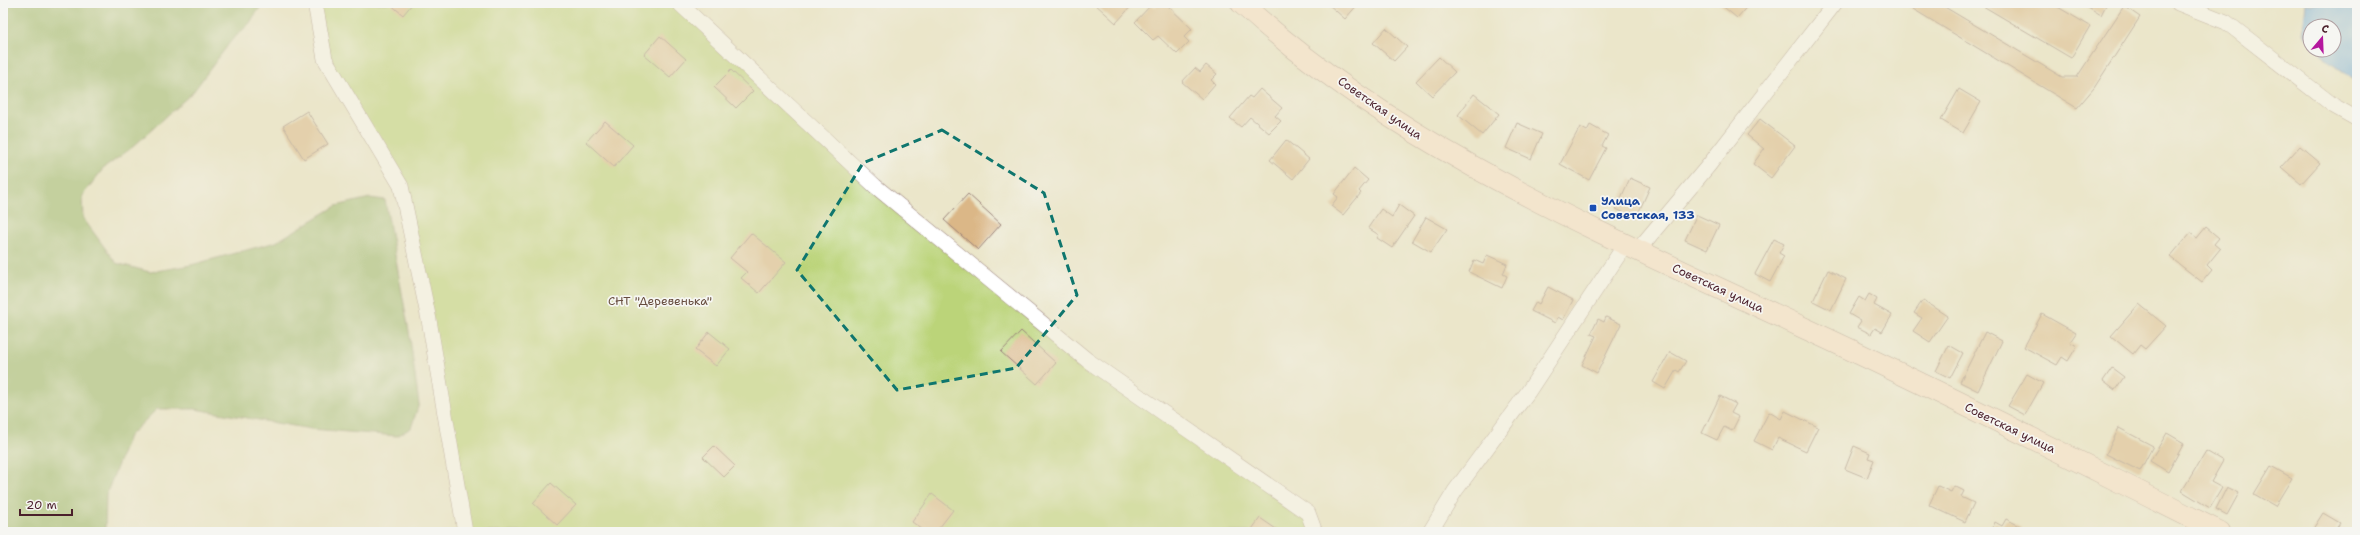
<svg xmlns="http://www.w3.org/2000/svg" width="2360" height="535" font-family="'Shantell Sans',sans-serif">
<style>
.green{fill:#bbd479;stroke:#827a52}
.forest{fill:#94b669;stroke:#6f6a4a}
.water{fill:#79b4eb;stroke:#626a8b}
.building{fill:#dbb787}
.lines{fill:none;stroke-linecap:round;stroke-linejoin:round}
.street-casing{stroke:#9a827a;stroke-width:16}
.secondary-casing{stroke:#9a827a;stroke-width:22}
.street{stroke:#fff;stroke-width:15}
.secondary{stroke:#fde4d1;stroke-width:21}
.marked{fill:none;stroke:#0f766e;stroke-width:3;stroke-dasharray:8 5;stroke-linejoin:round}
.transit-dot{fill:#1a4fb4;stroke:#f6f6f2;stroke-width:1.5}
.labels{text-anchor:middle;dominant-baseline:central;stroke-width:3.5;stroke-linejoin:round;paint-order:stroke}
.street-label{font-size:12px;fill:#4a1f2b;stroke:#f6f6f2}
.transit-label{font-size:12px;font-weight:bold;fill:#164399;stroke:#f6f6f2;text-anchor:start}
.park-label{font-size:12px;fill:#664c3e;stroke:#f6f6f2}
</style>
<rect width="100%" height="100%" fill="#f6f6f2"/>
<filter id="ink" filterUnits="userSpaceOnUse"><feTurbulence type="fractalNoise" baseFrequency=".025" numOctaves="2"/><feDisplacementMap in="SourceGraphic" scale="8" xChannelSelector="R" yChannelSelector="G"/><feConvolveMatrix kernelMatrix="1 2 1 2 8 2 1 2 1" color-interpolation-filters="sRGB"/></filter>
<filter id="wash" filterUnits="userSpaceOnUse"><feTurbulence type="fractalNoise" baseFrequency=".012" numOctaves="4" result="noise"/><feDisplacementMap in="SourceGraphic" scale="16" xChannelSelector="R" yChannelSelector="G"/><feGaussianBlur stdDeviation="0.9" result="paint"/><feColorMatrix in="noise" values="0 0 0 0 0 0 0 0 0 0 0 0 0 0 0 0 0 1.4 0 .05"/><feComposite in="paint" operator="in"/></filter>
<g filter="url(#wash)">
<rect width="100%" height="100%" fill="#ebe6ca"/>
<polygon class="green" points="315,3 679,3 875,186 1087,360 1308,513 1315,532 465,532 401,186 325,59"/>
<polygon class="forest" points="3,3 263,3 249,24 231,41 193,92 134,146 103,169 82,196 83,218 116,263 150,272 191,265 276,242 336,206 370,198 385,200 409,331 419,404 411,428 397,436 311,429 195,409 157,409 129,436 106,495 105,532 3,532"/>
<polygon class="water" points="2306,3 2357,3 2357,83 2328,61 2318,50 2334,50 2334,26 2310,26 2310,41 2303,33"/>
<g id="blocks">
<g class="building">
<polygon points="389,3 413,3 403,15"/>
<polygon points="1094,3 1134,3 1116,23"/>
<polygon points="1159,3 1165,3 1192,29 1184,37 1189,42 1177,54 1158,36 1153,40 1135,22 1152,4 1155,7"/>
<polygon points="1327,3 1359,3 1345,19"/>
<polygon points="1719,3 1750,3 1737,18"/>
<polygon points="1903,3 1938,3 2062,77 2077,77 2124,6 2140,17 2094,88 2077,108"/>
<polygon points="1978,3 2051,3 2090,26 2071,58"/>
<polygon points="2082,3 2107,3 2101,15"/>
<polygon points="1386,28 1407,47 1394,61 1373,43"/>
<polygon points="660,36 686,59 670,77 644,55"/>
<polygon points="1439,57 1455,72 1432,96 1416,81"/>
<polygon points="1206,65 1217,74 1211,80 1215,84 1202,99 1182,82 1195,68 1200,72"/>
<polygon points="731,70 753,91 736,108 714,87"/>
<polygon points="1260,89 1282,108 1275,116 1281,121 1269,133 1250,117 1241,127 1230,118 1249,96 1252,98"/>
<polygon points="1959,89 1981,102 1963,133 1941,120"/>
<polygon points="1474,94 1499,114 1482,135 1458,115"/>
<polygon points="307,111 328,144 304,159 283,126"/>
<polygon points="1760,119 1795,146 1771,178 1753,164 1764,149 1747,135"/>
<polygon points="605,121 633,145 614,167 586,142"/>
<polygon points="1517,123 1542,134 1531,159 1506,148"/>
<polygon points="1590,125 1608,135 1602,146 1606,148 1589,180 1560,164 1580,127 1587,131"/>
<polygon points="1286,140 1309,159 1293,179 1270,160"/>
<polygon points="2300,146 2320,163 2301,184 2281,167"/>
<polygon points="1354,168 1368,180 1359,191 1361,193 1343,215 1331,206 1338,197 1334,194"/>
<polygon points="1630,178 1650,187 1636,218 1616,209"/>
<polygon points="968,194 1001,224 978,250 944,220"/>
<polygon points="1399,205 1414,216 1392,248 1377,238 1379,235 1368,228 1381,209 1392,217"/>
<polygon points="1697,215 1719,225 1707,250 1685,240"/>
<polygon points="1426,217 1447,229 1431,252 1412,241"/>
<polygon points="2206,227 2219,238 2214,244 2220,249 2207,265 2212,270 2202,282 2170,257 2190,233 2197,238"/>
<polygon points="751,233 786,262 759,293 741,278 747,272 730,258"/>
<polygon points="1774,239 1784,244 1779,253 1784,256 1770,282 1755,274"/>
<polygon points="1487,255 1507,264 1503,274 1507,276 1502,288 1469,272 1474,260 1483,264"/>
<polygon points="1828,270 1846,279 1831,310 1813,301"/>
<polygon points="1548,287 1573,300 1563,320 1558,317 1555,323 1531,311 1536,302 1539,304"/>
<polygon points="1869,294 1877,299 1874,305 1892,315 1882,332 1875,328 1871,334 1857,327 1861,321 1849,314 1859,297 1865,301"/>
<polygon points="1923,300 1948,316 1930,342 1913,331 1922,318 1914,313"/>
<polygon points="2139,304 2166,326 2145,349 2140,345 2133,354 2111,336"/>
<polygon points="2042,314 2076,333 2070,342 2077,346 2068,361 2062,357 2057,365 2024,347"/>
<polygon points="1606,317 1621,324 1597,373 1582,365 1596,336 1591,334 1598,319 1604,322"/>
<polygon points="1021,331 1056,363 1037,384 1001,352"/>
<polygon points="709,332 730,349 716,366 695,350"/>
<polygon points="1985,332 2002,341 1978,391 1960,382"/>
<polygon points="1949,345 1963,353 1950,378 1936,371"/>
<polygon points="1670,352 1686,361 1679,372 1676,370 1665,389 1653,382"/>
<polygon points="2112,368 2124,377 2115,390 2103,381"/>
<polygon points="2027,374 2043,383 2025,415 2008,406"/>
<polygon points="1720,396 1736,404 1731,413 1739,417 1732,431 1724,427 1717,440 1702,433"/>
<polygon points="1785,411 1818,427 1806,451 1778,438 1772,450 1754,441 1769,412 1781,419"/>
<polygon points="2119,428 2153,446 2140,471 2106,454"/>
<polygon points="2167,433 2184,443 2168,472 2150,461"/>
<polygon points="714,446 735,466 724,477 703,457"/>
<polygon points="1854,446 1870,453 1868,458 1874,460 1867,478 1845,469"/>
<polygon points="2206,451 2223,461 2211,482 2222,488 2210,508 2182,491"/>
<polygon points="2271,466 2292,478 2275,506 2254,494"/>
<polygon points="551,483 576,505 557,525 533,503"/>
<polygon points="1938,486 1951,492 1954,486 1964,491 1961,497 1974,503 1965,522 1929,505"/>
<polygon points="2227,487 2239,493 2227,515 2216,509"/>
<polygon points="932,494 953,510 936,532 926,532 912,522"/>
<polygon points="2323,513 2340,523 2334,532 2311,532"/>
<polygon points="1260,518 1279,531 1278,532 1250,532"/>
<polygon points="2006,519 2022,527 2019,532 1991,532 1995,522 2002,526"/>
</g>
</g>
</g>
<g filter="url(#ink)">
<use href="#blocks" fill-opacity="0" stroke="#9a827a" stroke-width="1"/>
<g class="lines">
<g class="street-casing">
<g id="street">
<polyline points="315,3 325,59 401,186 429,320 465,532"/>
<polyline points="679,3 875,186 1087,360 1308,513 1315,532"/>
<polyline points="2178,3 2226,22 2334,106 2357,119"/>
<polyline points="1637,251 1709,165 1835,3"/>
<polyline points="1430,532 1455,491 1528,392 1625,245"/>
</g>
</g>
<g class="secondary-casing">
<path id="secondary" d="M1241 3C1402 151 1607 235 1802 327 1943 392 2081 463 2220 532"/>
</g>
<use href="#street" class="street"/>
<use href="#secondary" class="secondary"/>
</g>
</g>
<path d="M0 0H2360V535H0ZM942 130 1044 193 1077 295 1016 368 897 390 797 270 863 163Z" fill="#ebe6ca" fill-opacity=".55" fill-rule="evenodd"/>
<path class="marked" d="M942 130 1044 193 1077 295 1016 368 897 390 797 270 863 163Z"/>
<rect class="transit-dot" x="1589" y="204" width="8" height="8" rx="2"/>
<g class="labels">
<g class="street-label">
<text transform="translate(1380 108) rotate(35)">Советская улица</text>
<text transform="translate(1718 288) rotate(25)">Советская улица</text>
<text transform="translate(2010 428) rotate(26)">Советская улица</text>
</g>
<g class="transit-label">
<text x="1601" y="201">Улица<tspan x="1601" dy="14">Советская, 133</tspan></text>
</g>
<g class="park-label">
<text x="660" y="301">СНТ "Деревенька"</text>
</g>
</g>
<rect width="2360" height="535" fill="none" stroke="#f6f6f2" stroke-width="16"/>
<g transform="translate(2322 38) rotate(19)"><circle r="19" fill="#f6f6f2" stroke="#b1a0a2"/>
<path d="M0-3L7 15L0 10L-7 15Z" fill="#b5179e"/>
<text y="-6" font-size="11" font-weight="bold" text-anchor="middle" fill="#4a1f2b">С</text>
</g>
<path d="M20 509v6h52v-6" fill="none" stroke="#4a1f2b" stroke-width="2"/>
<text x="26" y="509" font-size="12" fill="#4a1f2b" stroke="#f6f6f2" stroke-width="3" paint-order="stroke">20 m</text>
</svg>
